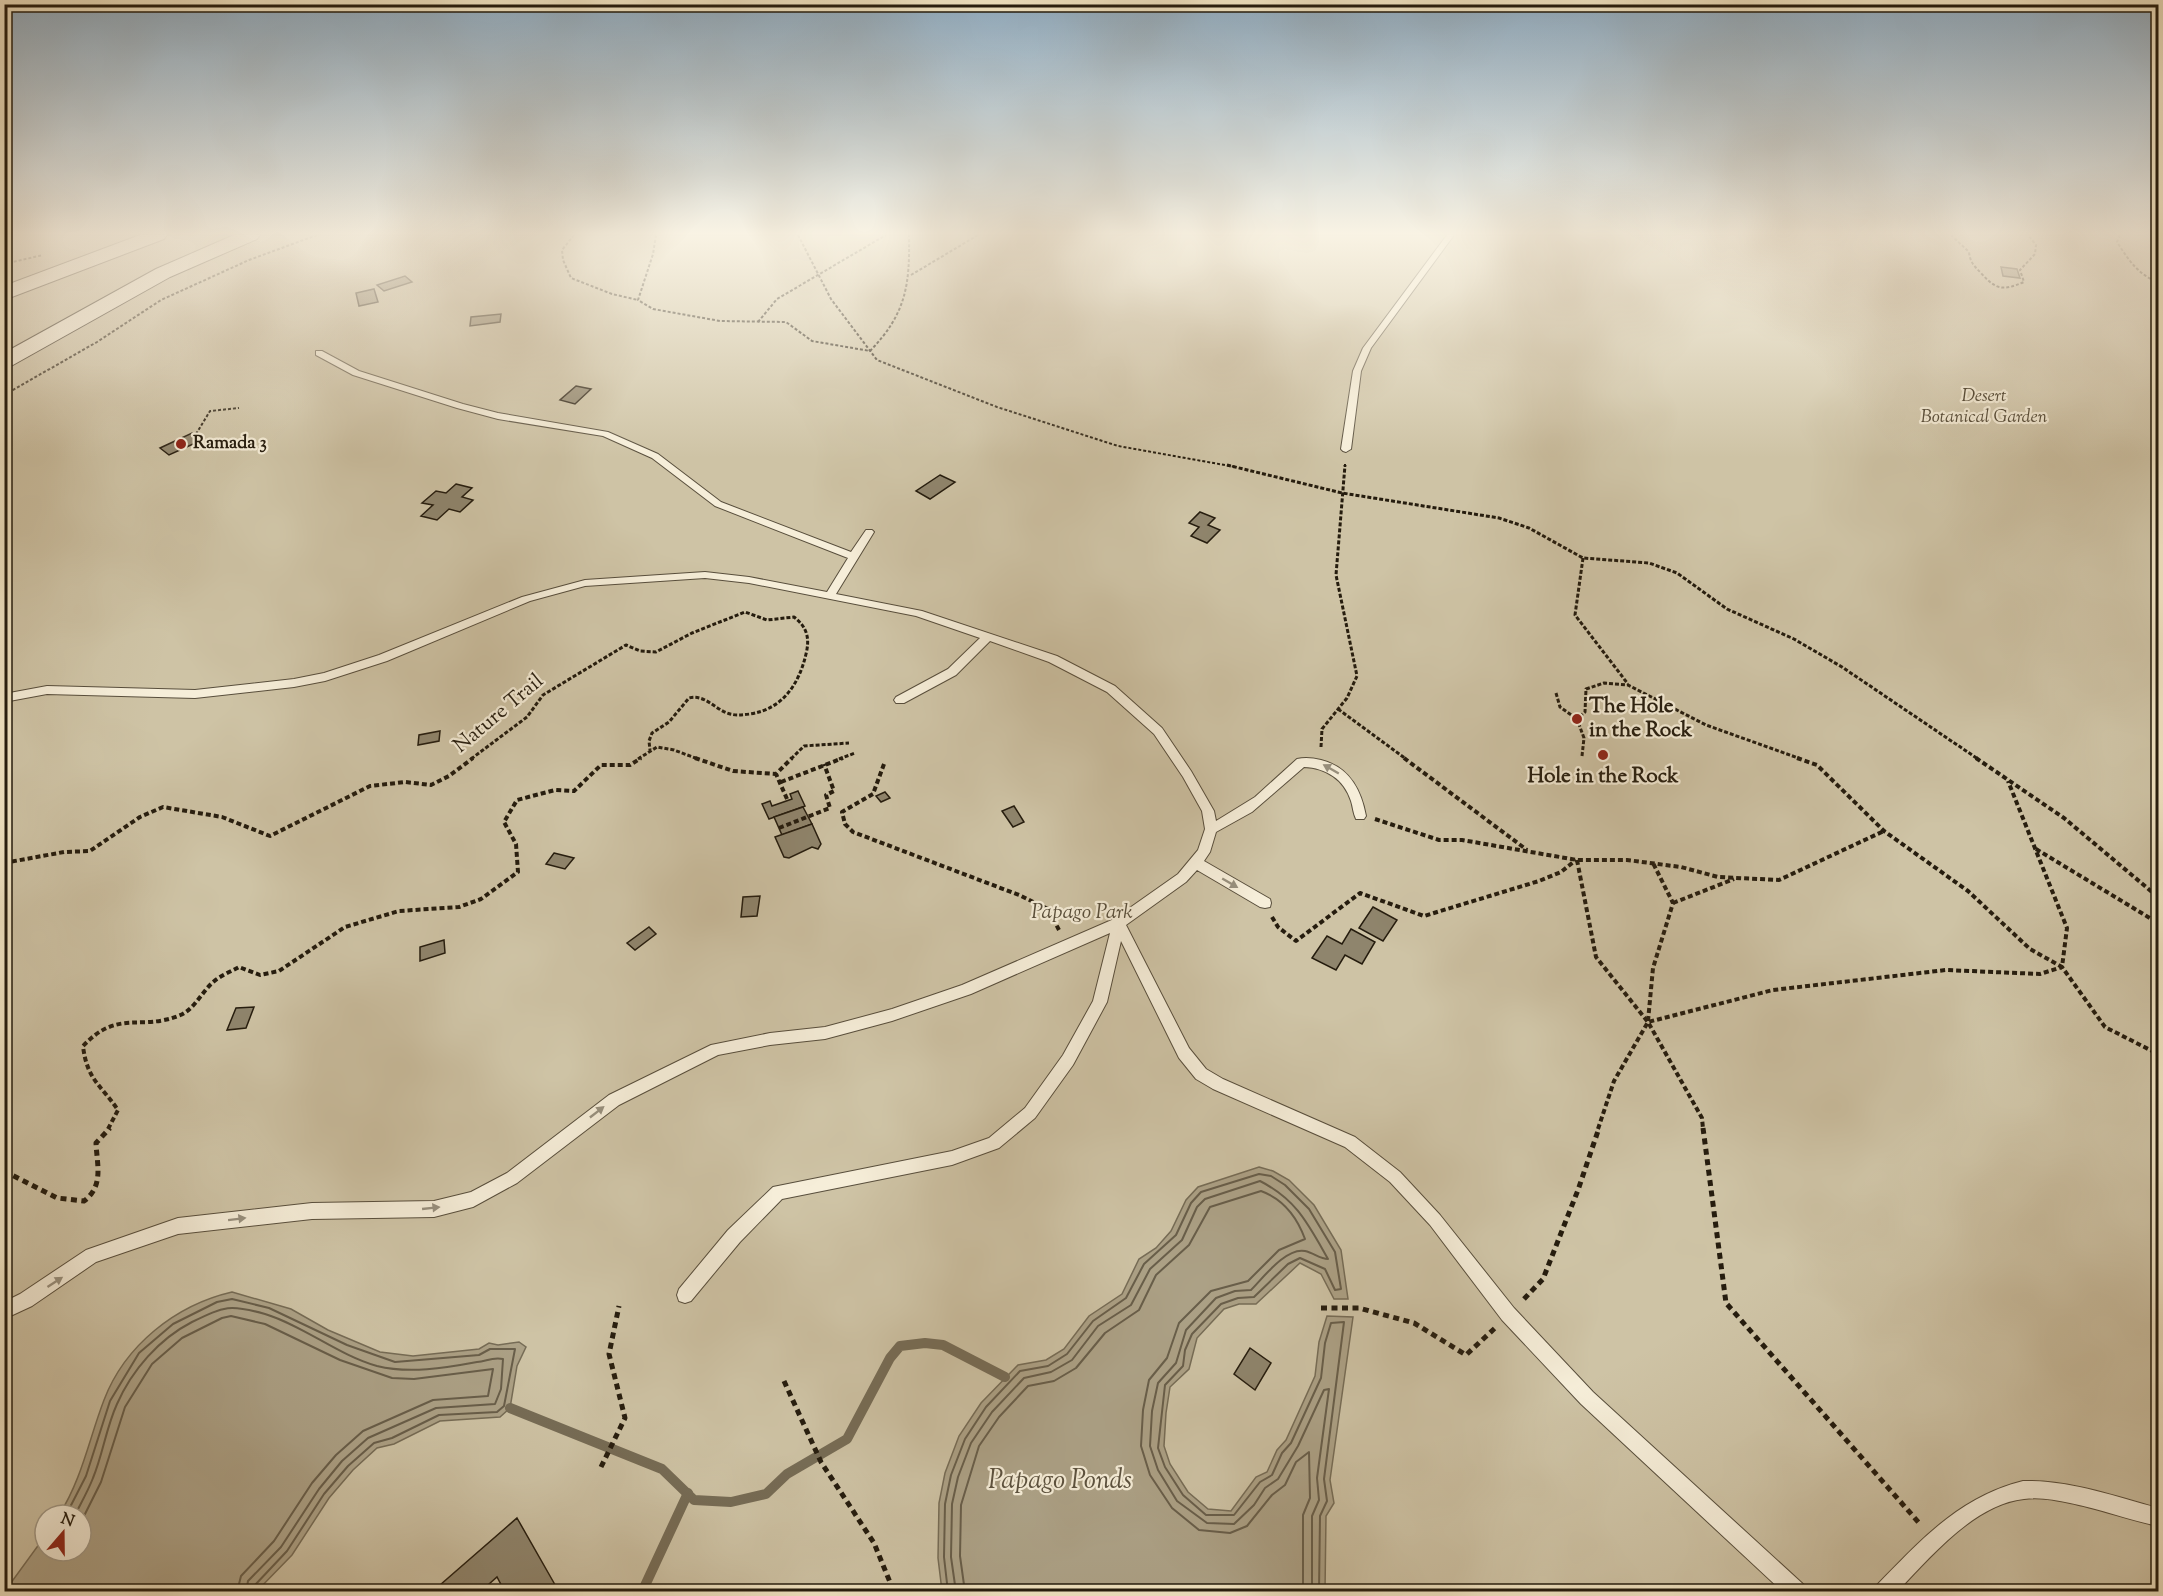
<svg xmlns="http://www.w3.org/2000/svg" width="2163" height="1596" font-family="'Sorts Mill Goudy',serif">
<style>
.green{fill:#cec3a5;stroke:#7a705a;stroke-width:1.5;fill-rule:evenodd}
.water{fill:#aca186;stroke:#766c56;stroke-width:1.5}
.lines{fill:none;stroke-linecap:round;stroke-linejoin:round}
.shore{stroke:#685e4a;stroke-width:2}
.stream{stroke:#766c56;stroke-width:10}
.building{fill:#8f856d;stroke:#251c0e;stroke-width:1.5}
.service-casing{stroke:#584e3c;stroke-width:2}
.secondary-casing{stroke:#251c0e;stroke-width:2}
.path-far3{stroke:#251c0e;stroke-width:2;stroke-dasharray:3 2;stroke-linecap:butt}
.path-far2{stroke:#251c0e;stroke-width:3;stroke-dasharray:4 2;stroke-linecap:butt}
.path-far1{stroke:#251c0e;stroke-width:4;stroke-dasharray:5 3;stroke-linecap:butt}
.path{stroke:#251c0e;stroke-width:5;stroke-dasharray:6 4.5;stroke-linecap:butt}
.service{fill:#f6eed9;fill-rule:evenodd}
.secondary{fill:#f6eed9;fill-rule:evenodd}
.oneway{fill:#98907e}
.poi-dot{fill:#8f2418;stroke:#f6eed9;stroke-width:2}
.labels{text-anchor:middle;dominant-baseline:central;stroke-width:4.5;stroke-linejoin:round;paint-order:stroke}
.far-park-label{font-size:18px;font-style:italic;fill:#584e3b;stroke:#f6eed9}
.far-poi-label{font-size:18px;font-weight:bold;fill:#251c0e;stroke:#f6eed9;text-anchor:start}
.poi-label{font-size:21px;font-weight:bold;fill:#251c0e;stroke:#f6eed9;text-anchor:start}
.street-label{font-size:21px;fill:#251c0e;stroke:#f6eed9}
.park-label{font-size:21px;font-style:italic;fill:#584e3b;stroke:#f6eed9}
.near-water-label{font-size:27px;font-style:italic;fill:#5b513e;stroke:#f6eed9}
</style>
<rect width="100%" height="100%" fill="#f1e5c4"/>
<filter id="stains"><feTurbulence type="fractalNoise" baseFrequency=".00333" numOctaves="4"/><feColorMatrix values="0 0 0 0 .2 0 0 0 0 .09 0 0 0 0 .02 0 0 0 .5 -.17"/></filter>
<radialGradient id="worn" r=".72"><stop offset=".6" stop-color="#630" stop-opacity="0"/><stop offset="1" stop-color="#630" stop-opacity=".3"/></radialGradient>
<path class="green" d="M5 235H2158V1591L5 1592ZM45 1515H81V1551H45Z"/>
<g class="water">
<polygon points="1259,1167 1273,1171 1289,1180 1314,1205 1341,1250 1348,1299 1334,1299 1321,1274 1300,1263 1256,1304 1239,1304 1224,1309 1197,1338 1189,1369 1170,1387 1166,1413 1164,1446 1170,1464 1188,1492 1208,1509 1231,1511 1256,1477 1267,1472 1277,1450 1286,1440 1315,1376 1319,1342 1327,1316 1353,1317 1330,1480 1334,1503 1326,1516 1325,1591 942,1591 938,1558 939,1503 945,1473 959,1436 981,1403 1018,1365 1046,1360 1064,1349 1089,1316 1122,1294 1139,1259 1156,1248 1171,1231 1186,1200 1198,1187"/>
<path d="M232 1292 291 1309 328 1330 380 1352 413 1356 479 1349 489 1343 498 1345 519 1342 526 1347 517 1366 510 1408 500 1417 440 1421 394 1444 377 1448 353 1470 329 1498 292 1555 257 1591H5L45 1536V1551H81V1515H59C82 1479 89 1439 104 1400 125 1345 176 1305 232 1292Z"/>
</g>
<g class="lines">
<g class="shore">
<polyline points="66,1515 86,1476 110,1401 139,1353 173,1324 217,1302 232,1299 269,1308 347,1345 395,1362 479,1355 490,1349 515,1349 504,1406 497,1412 439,1415 392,1438 374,1443 348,1466 324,1494 287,1551 255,1585 253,1592"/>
<path d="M75 1515C81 1503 88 1491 93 1478 103 1454 106 1428 117 1404 132 1370 159 1339 192 1322 225 1306 230 1304 265 1314 304 1326 338 1355 377 1366 409 1374 445 1368 477 1362 487 1361 492 1357 503 1359L501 1389 495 1404 436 1408 368 1438 342 1461 319 1489 281 1547 248 1581 246 1592"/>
<polyline points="81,1522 101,1482 125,1407 152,1364 182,1338 222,1318 231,1316 265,1324 340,1360 392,1378 414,1379 493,1369 488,1396 433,1400 363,1431 336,1455 312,1483 274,1541 241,1576 237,1592"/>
<polyline points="948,1592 944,1557 945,1504 951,1475 965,1439 986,1407 1020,1371 1048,1366 1067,1354 1093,1321 1126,1298 1144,1264 1176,1235 1191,1203 1201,1192 1259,1174 1271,1176 1285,1185 1309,1209 1335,1252 1341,1289 1335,1290 1325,1269 1300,1258 1288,1264 1254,1297 1238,1298 1221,1304 1192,1334 1185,1350 1183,1366 1165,1385 1158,1448 1165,1467 1183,1495 1206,1515 1234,1515 1260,1482 1272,1475 1282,1453 1291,1443 1321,1378 1325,1343 1331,1323 1344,1322 1324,1479 1327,1501 1320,1516 1319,1592"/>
<path d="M956 1592 951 1557 952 1504 958 1477 971 1443 992 1412 1024 1378 1051 1372 1072 1360 1098 1326 1131 1305 1150 1269 1182 1240 1197 1207 1205 1199 1260 1181C1297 1200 1308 1224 1328 1259 1320 1259 1314 1253 1305 1251 1286 1247 1263 1278 1251 1290L1235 1291 1216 1298 1186 1330 1176 1363 1158 1383 1152 1411 1150 1446 1158 1470 1177 1501 1207 1523 1234 1524 1254 1505 1265 1488 1278 1479 1298 1446 1324 1390 1329 1389 1317 1478 1319 1500 1312 1516V1592"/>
<path d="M965 1592 960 1556 961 1505 979 1446 999 1417 1028 1386 1054 1381 1076 1368 1105 1333 1139 1310 1156 1275 1189 1245 1210 1207 1261 1191C1283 1199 1297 1217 1305 1239L1279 1250 1248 1281 1211 1291 1179 1323 1167 1358 1149 1380 1143 1410 1141 1446 1150 1475 1172 1508 1199 1530 1230 1533 1247 1526 1272 1495 1285 1485 1296 1462 1309 1452 1310 1498 1303 1515V1592"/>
</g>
<g class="stream">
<polyline points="510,1408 662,1469 694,1500 731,1502 766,1494 787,1474 847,1439 890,1358 900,1346 925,1343 943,1345 1005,1377"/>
<polyline points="642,1592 688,1493"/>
</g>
</g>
<g class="building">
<polygon points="2001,267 2017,269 2020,278 2003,276"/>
<polygon points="405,276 412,282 384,291 377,285"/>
<polygon points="374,289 378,302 359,306 356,293"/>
<polygon points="501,314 500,322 470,326 471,317"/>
<polygon points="576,386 591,389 575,404 560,400"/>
<polygon points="192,433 202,440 169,455 160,448"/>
<polygon points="940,475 955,482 930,499 916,491"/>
<polygon points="456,484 472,488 462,497 473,500 460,512 449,509 437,520 421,516 433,505 422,503 436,491 446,493"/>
<polygon points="1200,512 1215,518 1208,525 1220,530 1207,543 1191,536 1199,527 1189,523"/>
<polygon points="440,731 439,741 418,745 419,735"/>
<polygon points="798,791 805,806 769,819 762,804 770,801 772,806 792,799 790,794"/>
<polygon points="885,792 890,798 881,802 876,796"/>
<polygon points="1014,806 1024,822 1013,827 1002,811"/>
<polygon points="803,807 812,824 782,835 774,817"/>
<polygon points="812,824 821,844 818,849 812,847 789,858 784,857 775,837"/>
<polygon points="554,853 574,858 565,869 546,864"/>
<polygon points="760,896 757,916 741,917 743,897"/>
<polygon points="1373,907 1397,920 1383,941 1359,928"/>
<polygon points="649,927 656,934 635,950 627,943"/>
<polygon points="1351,929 1375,942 1362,964 1345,955 1336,970 1312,958 1327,936 1342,944"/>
<polygon points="444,940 445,953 420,961 420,947"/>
<polygon points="254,1007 246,1028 227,1030 236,1008"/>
<polygon points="1250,1348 1271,1363 1255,1390 1234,1374"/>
<polygon points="517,1518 558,1590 556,1592 505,1592 497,1577 480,1592 432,1592"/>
</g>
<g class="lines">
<g class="service-casing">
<g id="service">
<polygon points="1447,235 1454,235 1371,348 1361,371 1351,449 1346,452 1343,451 1341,449 1353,371 1363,348"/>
<path d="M316 351H322L359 371 463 404 498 413 608 432 658 454 721 502 851 552 866 530H872L874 532 836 594 922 611 1057 656 1115 686 1162 728 1191 771 1214 811 1216 821 1255 797 1297 759C1305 757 1313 758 1321 760 1349 767 1361 789 1366 816L1364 819H1356C1353 813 1353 807 1351 801 1344 779 1326 768 1304 767L1252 812 1216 832 1210 852 1204 861 1270 899 1271 903 1270 907 1265 908 1260 907 1197 870 1186 882 1126 925 1189 1048 1206 1069 1223 1079 1355 1137 1400 1172 1440 1215 1514 1308 1593 1392 1804 1585 1806 1592H1783L1581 1404 1502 1320 1430 1225 1390 1182 1345 1147 1213 1089 1196 1079 1179 1058 1121 941 1107 1002 1073 1065 1035 1118 999 1148 952 1165 782 1199 740 1242 691 1301 685 1303 679 1301 677 1295 679 1289 728 1230 773 1187 952 1151 989 1138 1025 1108 1063 1055 1093 1001 1110 933 971 994 892 1021 825 1039 770 1045 718 1055 619 1105 517 1183 473 1207 434 1217 312 1219 178 1234 96 1262 32 1306 4 1319V1302L20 1294 86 1250 178 1218 312 1203 434 1201 471 1192 507 1173 609 1095 711 1045 770 1033 825 1027 892 1009 962 985 1114 919 1178 874 1198 850 1205 829 1202 811 1183 777 1154 734 1107 692 1049 662 990 641 956 675 904 703H896L894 700 896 697 948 669 980 638 916 616 749 583 705 578 585 586 530 601 387 661 325 681 294 687 195 698 47 694 4 702V694L47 686 195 690 294 679 324 673 379 655 522 597 585 580 705 572 749 577 827 592 848 558 715 506 652 458 603 436 498 419 457 408 353 375 316 355Z"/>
<path d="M2023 1481C2069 1480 2114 1496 2158 1508V1526C2129 1520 2100 1509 2070 1503 2055 1500 2040 1497 2024 1499 1975 1504 1930 1557 1897 1592H1875L1877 1585C1921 1540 1959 1497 2023 1481Z"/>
</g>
</g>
<g class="secondary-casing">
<g id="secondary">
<polygon points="140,235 167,235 164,239 4,300 4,286"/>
<polygon points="234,235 260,235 257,239 170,277 4,370 4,353 156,269"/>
</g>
</g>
<g class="path-far3">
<polyline points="574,235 562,250 563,260 571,278 612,294 638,300"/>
<path d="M656 235 653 254 638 300 653 309 720 321 786 322 812 341 870 351C906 314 910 285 909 235"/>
<polyline points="798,235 831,299 877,360 997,407 1118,446 1236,467"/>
<path d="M1951 235 1969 252C1970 262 1974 266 1981 273 1996 290 2003 291 2024 282L2020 270 2035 254 2036 245 2028 235"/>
<path d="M2120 235 2117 242C2128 259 2138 275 2158 282"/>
<polyline points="4,264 43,255"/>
<polyline points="911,275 978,235"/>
<polyline points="758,322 777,299 886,235"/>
<polyline points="4,395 97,342 161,300 249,260 317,235"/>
<polyline points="196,434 210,411 239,408"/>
<polyline points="1345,467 1345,462"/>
</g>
<g class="path-far2">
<polyline points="1227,465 1342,493 1499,518 1529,528 1583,558 1649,563 1677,573 1727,609 1794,639 1842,667 1978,759"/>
<polyline points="1583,558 1575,615 1628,684"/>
<polyline points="1556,693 1560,707 1577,719"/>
<polyline points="1338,709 1406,759"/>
<polyline points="1321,747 1322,729 1347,698 1357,676 1336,575 1345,465"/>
<polyline points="1582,756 1584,738 1577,719 1585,712 1586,689 1604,683 1628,685 1706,725 1801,759"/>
<path d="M471 759 527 717 543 695 626 645 640 651 656 652 692 633 745 612 767 620 794 617C807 627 810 638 806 654 799 684 783 709 750 714 742 715 735 716 727 713 714 708 704 694 689 698L669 722 652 733 649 741 650 750"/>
<polyline points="638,759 657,747 674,750 698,759"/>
<polyline points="791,759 804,746 849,743"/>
<polyline points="839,759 855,753"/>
</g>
<g class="path-far1">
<polyline points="695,758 733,771 776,774"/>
<polyline points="1404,758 1527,850"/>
<polyline points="1797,758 1817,765 1884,831 1968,891 2030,949 2062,967 2067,928 2008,781"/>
<polyline points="1976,758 2064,818 2158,897"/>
<polyline points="884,764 873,794 842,812 845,824 853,832 1019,895 1048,909 1059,930"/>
<polyline points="781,782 843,758"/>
<polyline points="787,799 776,774 792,758"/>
<polyline points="1375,819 1439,840 1462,840 1577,860 1627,860 1681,867 1718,877 1779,880 1884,831"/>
<polyline points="779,828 830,808 826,795 834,791 824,764"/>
<polyline points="2036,849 2158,923"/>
<polyline points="1577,860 1596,957 1648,1022 1702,1118 1703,1129"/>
<polyline points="4,863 64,852 90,851 140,817 163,807 222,817 270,836 370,786 405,782 431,785 449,776 473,758"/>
<polyline points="1673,903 1734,879"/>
<polyline points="1272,917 1278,927 1296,941 1360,893 1424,916 1539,881 1561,872 1576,860"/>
<polyline points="1648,1021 1653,968 1673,903 1653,863"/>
<path d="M108 1129 118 1110C101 1085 87 1080 83 1046 118 1009 139 1031 178 1016 193 1011 200 995 211 984 219 976 230 972 239 967L260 975 279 971 345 927 399 911 459 907 481 899 518 872 516 844 504 822 517 800 555 790 574 791 601 765H630L641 758"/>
<polyline points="1598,1129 1614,1081 1648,1022 1773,990 1946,970 2040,974 2062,967 2105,1027 2158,1054"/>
</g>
<g class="path">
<polyline points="1703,1128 1726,1303 1920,1524"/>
<path d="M4 1171 57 1198 84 1201C104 1186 97 1165 96 1143L110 1128"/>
<polyline points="1524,1299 1543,1279 1578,1190 1599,1128"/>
<polyline points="1321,1308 1359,1308 1414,1323 1466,1355 1495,1328"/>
<polyline points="784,1381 821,1462 874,1543 894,1592"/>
<polyline points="601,1467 625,1418 609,1354 619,1306"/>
</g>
<use href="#service" class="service"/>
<use href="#secondary" class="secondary"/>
</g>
<defs><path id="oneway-solid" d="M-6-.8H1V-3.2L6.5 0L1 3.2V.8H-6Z" transform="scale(1.5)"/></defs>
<g class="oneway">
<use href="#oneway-solid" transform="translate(1331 769) rotate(-150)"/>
<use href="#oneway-solid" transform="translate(1230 883) rotate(30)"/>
<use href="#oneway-solid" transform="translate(597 1112) rotate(-38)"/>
<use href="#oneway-solid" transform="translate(431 1208) rotate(-6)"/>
<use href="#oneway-solid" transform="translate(237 1219) rotate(-7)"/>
<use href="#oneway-solid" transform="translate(55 1282) rotate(-33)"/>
</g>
<linearGradient id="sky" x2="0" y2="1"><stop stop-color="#90acc1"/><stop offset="0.51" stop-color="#f9f3e4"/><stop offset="1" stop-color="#f9f3e4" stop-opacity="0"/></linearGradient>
<rect width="2163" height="458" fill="url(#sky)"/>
<g class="poi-dot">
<circle cx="181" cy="444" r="6"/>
<circle cx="1577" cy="719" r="6"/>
<circle cx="1603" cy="755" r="6"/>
</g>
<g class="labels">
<g class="far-park-label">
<text x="1984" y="397">Desert<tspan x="1984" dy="21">Botanical Garden</tspan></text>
</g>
<g class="far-poi-label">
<text x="193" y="444">Ramada 3</text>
</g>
<g class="poi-label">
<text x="1589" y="707">The Hole<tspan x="1589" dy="24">in the Rock</tspan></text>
<text x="1603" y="777" text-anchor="middle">Hole in the Rock</text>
</g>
<g class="street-label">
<text transform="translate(499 714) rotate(-40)">Nature Trail</text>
</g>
<g class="park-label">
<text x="1082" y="913">Papago Park</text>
</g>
<g class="near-water-label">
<text x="1060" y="1481">Papago Ponds</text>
</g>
</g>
<rect width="2163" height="1596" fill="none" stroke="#f1e5c4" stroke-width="24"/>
<rect x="6" y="6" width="2151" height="1584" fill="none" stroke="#251c0e" stroke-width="3"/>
<rect x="12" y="12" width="2139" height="1572" fill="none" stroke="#251c0e" stroke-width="1.5"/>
<g transform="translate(63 1533) rotate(20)"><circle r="28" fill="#f6eed9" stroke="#a29a88" stroke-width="1.5"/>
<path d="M0-4.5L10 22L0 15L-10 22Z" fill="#8f2418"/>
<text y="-9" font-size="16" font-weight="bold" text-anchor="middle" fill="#251c0e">N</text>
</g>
<rect width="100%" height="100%" filter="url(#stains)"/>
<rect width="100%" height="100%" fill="url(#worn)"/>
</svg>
